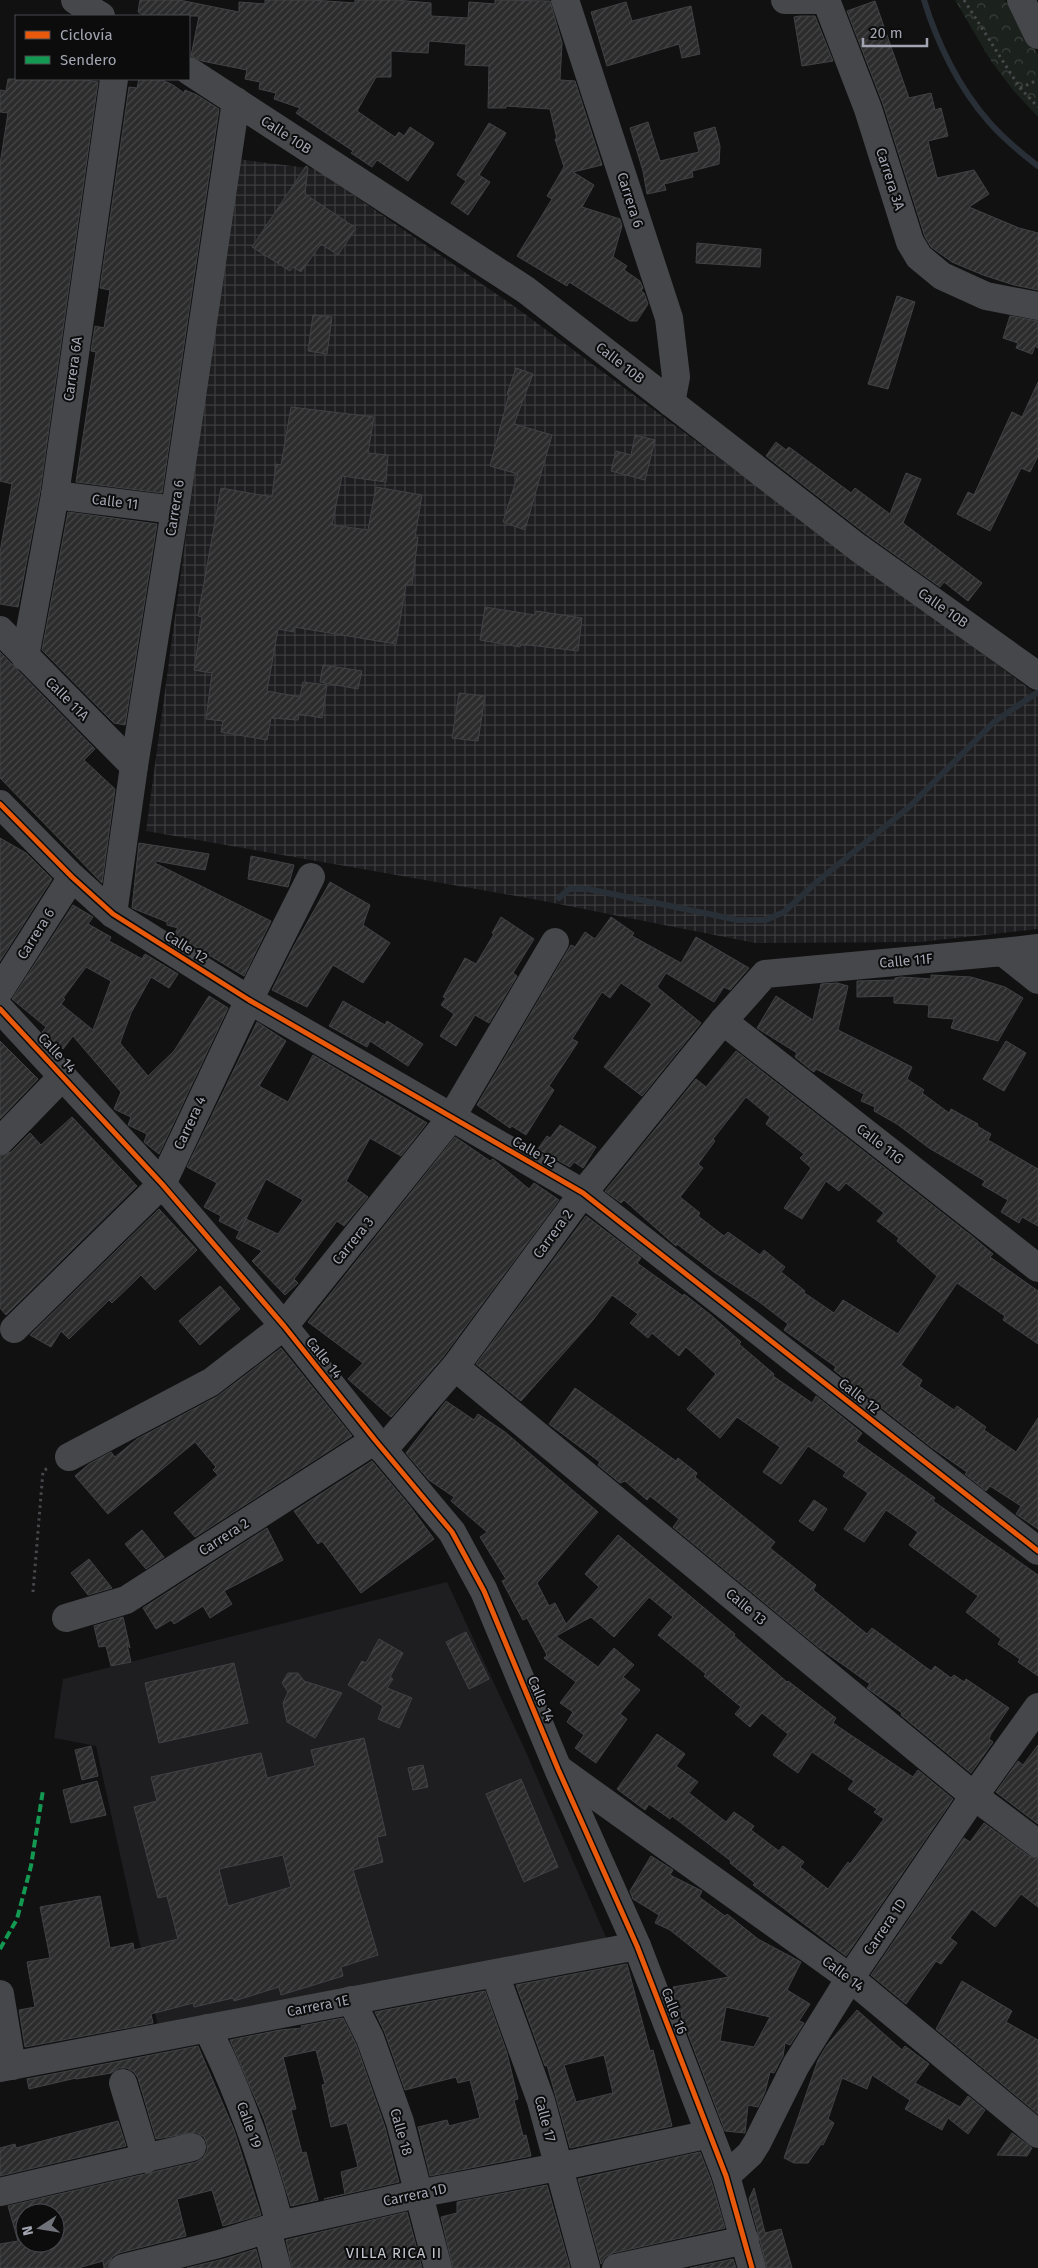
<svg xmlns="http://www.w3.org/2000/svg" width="1038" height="2268" font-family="'Fira Sans',sans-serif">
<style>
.built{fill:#1e1e20}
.industrial{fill:url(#industrial-grid)}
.park{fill:url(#park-crowns)}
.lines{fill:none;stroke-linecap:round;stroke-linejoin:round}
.stream{stroke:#292f36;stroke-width:6}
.building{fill:url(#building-hatch);stroke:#414245;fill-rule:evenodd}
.path{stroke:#47484c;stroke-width:3;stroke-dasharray:2.5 4;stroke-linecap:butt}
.minor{stroke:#46474a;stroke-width:28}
.quiet{stroke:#139951;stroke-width:4;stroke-dasharray:8 4;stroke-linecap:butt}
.cycleway-casing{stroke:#0c0c0d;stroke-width:8}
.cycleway{stroke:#e8590c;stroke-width:5}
.labels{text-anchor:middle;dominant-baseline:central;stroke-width:4;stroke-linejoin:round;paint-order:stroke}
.street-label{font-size:14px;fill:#a3a6b2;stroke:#0c0c0d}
.neighbourhood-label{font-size:15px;letter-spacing:1px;fill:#c3c6cf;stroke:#0c0c0d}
</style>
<defs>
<pattern id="industrial-grid" width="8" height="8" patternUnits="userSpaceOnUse" patternTransform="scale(1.25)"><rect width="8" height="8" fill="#1e1e20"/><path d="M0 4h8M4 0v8" fill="none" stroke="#3c3c3e"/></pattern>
<pattern id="park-crowns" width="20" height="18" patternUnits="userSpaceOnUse" patternTransform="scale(1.25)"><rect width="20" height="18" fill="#1b221d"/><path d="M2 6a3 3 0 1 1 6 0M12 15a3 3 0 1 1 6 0" fill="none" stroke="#393f3b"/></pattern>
<pattern id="building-hatch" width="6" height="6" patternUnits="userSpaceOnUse" patternTransform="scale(1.25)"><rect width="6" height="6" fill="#2c2c2d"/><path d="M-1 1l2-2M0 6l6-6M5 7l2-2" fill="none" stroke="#474849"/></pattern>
</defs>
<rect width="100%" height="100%" fill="#111112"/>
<polygon class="built" points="447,1582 526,1752 608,1942 158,2026 96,1746 54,1738 63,1679"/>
<polygon class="industrial" points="237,159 316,169 518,309 1038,695 1038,929 920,942 755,943 533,899 146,831"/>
<polygon class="park" points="955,0 1005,0 1038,54 1038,117 1013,90 991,61"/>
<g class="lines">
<g class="stream">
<path d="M924 0C937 43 959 88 989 122 1003 138 1021 153 1038 166"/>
<polyline points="559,898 569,889 588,889 738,920 766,920 784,912 819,880 908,808 994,722 1038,692"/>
</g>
</g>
<g class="building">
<polygon points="140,0 179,0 239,12 239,2 265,4 265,0 312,0 355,3 355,0 395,0 431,3 431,16 468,18 469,2 495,4 495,0 550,1 562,43 560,80 575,81 602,165 573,172 594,185 582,207 620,219 622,226 613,257 627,266 624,270 640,281 643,288 641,291 644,293 648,304 637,321 630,321 569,282 567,286 517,256 552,199 547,196 564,167 555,139 557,139 550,109 506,106 506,108 488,108 489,66 465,65 466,44 429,41 428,53 391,51 391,77 376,77 357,111 395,137 399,132 404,136 410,127 434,143 408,181 377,160 372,167 351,153 353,151 296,113 300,108 274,99 276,93 259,89 260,82 245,79 247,70 202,61 191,56 199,16 145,16 138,12"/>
<polygon points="875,1 909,98 931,93 935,110 941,108 948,136 928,141 937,178 974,170 989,194 969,207 1019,228 1038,233 1038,290 1014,285 983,275 952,262 931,247 925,237 883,104 847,11"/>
<polygon points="626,2 632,21 691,6 700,54 682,58 679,44 607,66 591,12"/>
<polygon points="800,16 815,16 833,61 802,66 794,17"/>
<polygon points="8,79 79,79 98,82 40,492 18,607 0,604 0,552 12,484 0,481 0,164 8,113 0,112 0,90 6,91"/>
<polygon points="139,79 160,79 173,85 184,93 185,90 197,95 219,109 162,493 76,482 96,352 91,351 95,326 104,328 110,290 100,288 129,87 137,88"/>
<polygon points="648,122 660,161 699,152 694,133 715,127 720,146 719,164 692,171 693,177 664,184 666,190 647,194 643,171 630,128"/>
<polygon points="489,123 506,133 479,175 490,182 468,215 451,203 466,181 457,175"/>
<polygon points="306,166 308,167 305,194 356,228 338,255 321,244 301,272 293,267 290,271 252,247"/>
<polygon points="697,243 761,249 760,267 696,263"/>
<polygon points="897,296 915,302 888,389 868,384"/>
<polygon points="313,315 332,317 327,354 308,351"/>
<polygon points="1010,316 1038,321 1038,348 1035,346 1032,354 1016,348 1018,343 1003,338"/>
<polygon points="516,368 533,374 514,424 552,435 525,530 503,522 518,474 490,466 509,394 507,394"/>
<polygon points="1038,382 1038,456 1030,472 1021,468 990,531 957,514 968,492 974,495 1012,412 1022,417"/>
<polygon points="291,407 374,417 368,453 388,455 386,482 342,476 332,525 368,530 376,487 422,495 415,537 418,537 412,585 406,585 396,644 294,627 294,632 278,629 267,691 300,697 303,682 327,685 322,718 299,714 298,720 271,718 267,740 221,732 223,721 206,719 212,673 194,670 202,617 198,616 221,488 272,497 276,464 281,465"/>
<polygon points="635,435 655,440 645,480 611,471 616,451 631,455"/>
<polygon points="776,442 786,450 789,447 851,493 855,488 890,514 906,473 921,479 903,523 982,583 968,601 944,582 940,587 866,534 766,456"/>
<polygon points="68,512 157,524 125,725 114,723 42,650"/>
<polygon points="485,607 535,615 536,611 582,618 578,651 521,644 520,647 480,640"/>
<polygon points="0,652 95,749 84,760 115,789 102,883 0,778"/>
<polygon points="323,665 362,671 358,689 320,682"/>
<polygon points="459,693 485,696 478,741 452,738"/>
<polygon points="0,838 26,853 52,879 0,961"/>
<polygon points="139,843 209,854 205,870 156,861 155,863 271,921 244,976 177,936 175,933 178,928 167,925 167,922 132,908"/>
<polygon points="251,856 294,865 288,887 248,879"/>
<polygon points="330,882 370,905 363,925 390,943 363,983 333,965 307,1007 272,990 294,946"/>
<path d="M73 905 93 917 88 924 111 937 109 941 142 959 145 954 178 974 169 988 151 977 131 1013 120 1043 148 1076 174 1051 209 996 228 1008 159 1154 144 1142 147 1134 128 1125 131 1117 114 1109 121 1092 73 1036 63 1049 42 1032 46 1027 12 999ZM86 967 111 981 93 1030 61 1004 65 999 63 998Z"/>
<polygon points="501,917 534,939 513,973 517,976 489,1023 475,1015 456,1046 440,1036 454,1014 441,1005 446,998 443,997 465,958 476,964 494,934 492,933"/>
<polygon points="611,917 634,933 632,936 681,963 696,937 749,968 730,990 724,987 714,1002 666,973 657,987 701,1023 642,1096 604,1067 652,1004 621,983 610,998 602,992 572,1039 578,1042 549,1086 554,1090 526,1135 512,1126 510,1128 477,1105 571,945 575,947 585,932 595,939"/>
<polygon points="931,975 971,977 1005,987 1023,998 998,1041 951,1028 954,1019 928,1017 929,1005 894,1003 894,996 857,997 857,981 895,980 895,978 901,977 931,979"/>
<polygon points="837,983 848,986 838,1030 912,1067 907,1079 924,1090 922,1093 949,1113 951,1109 978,1124 977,1126 991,1134 988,1140 1038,1169 1038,1226 1022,1217 1019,1223 1001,1212 1008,1200 982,1185 985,1181 929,1148 897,1124 874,1111 875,1107 861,1101 864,1094 816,1069 814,1072 811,1070 795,1057 797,1053 757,1028 776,996 813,1020 821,984"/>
<polygon points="343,1001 385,1025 387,1021 423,1044 408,1066 370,1041 367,1047 329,1026"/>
<path d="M257 1022 286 1041 259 1086 288 1102 313 1055 427 1123 401 1156 370 1138 346 1181 368 1197 344 1226 337 1221 294 1279 298 1283 285 1295 252 1261 262 1251 236 1238 246 1219 239 1231 219 1221 221 1216 204 1207 217 1183 187 1167ZM266 1179 303 1200 278 1234 246 1219Z"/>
<polygon points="0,1041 38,1079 0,1119"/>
<polygon points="1006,1041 1026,1053 1004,1091 983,1079"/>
<path d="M736 1051 973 1237 993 1254 990 1257 1038 1291V1344L1003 1320 1005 1316 957 1283 901 1365 922 1380 919 1386 954 1410 957 1406 986 1427 984 1430 1016 1452 1038 1418V1529L1016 1514 1021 1506 990 1486 986 1491 965 1474 967 1472 931 1447 834 1370 836 1367 784 1330 788 1324 758 1301 714 1272 677 1244 676 1246 624 1200 621 1203 605 1191 696 1079 706 1087ZM746 1097 770 1117 766 1124 804 1154 800 1158 811 1168 784 1208 802 1219 826 1181 839 1191 846 1183 884 1213 877 1221 899 1238 897 1241 937 1276 898 1334 843 1300 834 1313 803 1292 805 1291 781 1272 785 1267 764 1250 760 1255 728 1232 724 1236 698 1216 700 1213 680 1197 703 1168 698 1164 715 1141 713 1139Z"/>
<polygon points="72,1117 137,1186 6,1315 0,1308 0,1156 11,1152 30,1133 41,1145"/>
<polygon points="560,1125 596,1147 583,1168 574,1162 570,1167 538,1149 547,1136 550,1138"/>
<polygon points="455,1137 490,1161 493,1159 529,1189 534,1183 559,1200 443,1357 391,1417 348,1379 363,1363 308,1322"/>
<polygon points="159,1209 197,1250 155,1290 141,1275 112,1303 109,1300 69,1339 61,1331 51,1347 30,1335"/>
<polygon points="586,1216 641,1258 637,1263 683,1296 684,1294 712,1316 741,1342 739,1344 774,1374 773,1376 812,1403 816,1396 862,1433 856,1441 935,1498 933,1501 1038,1575 1038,1676 1018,1662 1020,1659 998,1644 1001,1639 966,1612 978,1596 909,1545 918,1532 886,1510 864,1542 844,1529 868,1493 843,1476 846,1472 808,1446 781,1484 763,1472 780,1447 737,1417 720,1438 687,1409 716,1374 686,1347 679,1356 652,1333 648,1338 630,1323 638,1314 612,1295 593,1320 521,1401 476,1364"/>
<polygon points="220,1286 240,1309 200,1345 179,1321"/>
<polygon points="281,1348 352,1436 195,1537 174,1513 218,1475 213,1470 216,1467 195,1442 108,1514 75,1476 89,1464 111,1452 115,1457 137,1439 218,1396"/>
<polygon points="575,1388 676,1461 678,1458 697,1473 695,1477 775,1542 770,1548 816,1585 813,1590 867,1634 872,1628 931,1671 935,1666 951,1678 954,1675 964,1682 966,1679 1009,1708 991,1734 989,1739 993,1742 971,1773 901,1715 902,1713 867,1688 870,1684 818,1647 673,1527 679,1519 650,1496 647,1500 625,1481 620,1483 598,1465 600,1462 549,1424"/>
<polygon points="446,1401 474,1420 478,1414 505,1432 598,1512 537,1583 549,1606 555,1603 566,1624 599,1587 585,1574 618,1535 735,1634 734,1636 787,1682 788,1681 836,1718 833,1723 913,1777 918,1770 953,1799 846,1956 753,1885 755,1883 730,1863 731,1861 672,1816 670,1819 649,1804 645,1810 617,1789 657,1734 685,1754 676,1766 698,1782 689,1793 726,1822 734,1812 754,1826 751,1830 779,1851 783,1846 804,1862 800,1867 828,1889 848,1862 850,1864 884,1819 874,1812 877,1809 848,1789 854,1781 812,1752 798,1773 773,1755 788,1734 762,1713 750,1727 735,1714 741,1707 704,1676 706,1674 658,1635 673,1617 649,1597 614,1637 591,1617 556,1636 598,1667 614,1648 634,1665 623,1677 640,1690 620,1714 627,1719 596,1763 575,1748 584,1735 567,1722 573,1712 560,1703 576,1682 544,1658 547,1655 527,1618 523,1620 502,1581 506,1579 480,1537 487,1532 451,1501 454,1497 429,1480 406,1453"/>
<polygon points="372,1461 409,1505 434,1539 361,1593 322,1541 318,1544 294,1511"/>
<polygon points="814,1500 827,1509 813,1531 799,1521"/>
<polygon points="267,1528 283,1560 224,1591 232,1604 210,1618 203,1606 174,1624 171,1620 156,1629 143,1608"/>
<polygon points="142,1530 164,1557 146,1569 125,1544"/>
<polygon points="89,1559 112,1588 88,1595 71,1573"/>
<polygon points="123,1617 130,1648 127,1644 131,1662 111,1666 106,1646 99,1647 94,1626"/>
<polygon points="466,1632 489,1679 469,1689 446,1642"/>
<polygon points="379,1639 403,1653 390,1677 393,1679 387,1688 412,1698 399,1728 378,1719 383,1706 348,1685 362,1661 366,1663"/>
<polygon points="234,1663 248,1723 159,1743 145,1683"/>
<polygon points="288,1673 298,1673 304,1681 342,1693 315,1738 287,1722 283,1703 288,1692 282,1683"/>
<path d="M364 1738 386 1835 377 1837 383 1862 353 1870 378 1955 341 1967 343 1976 281 1995 279 1987 234 2001 233 1998 194 2007 193 2003 151 2014 153 2023 25 2047 19 2010 35 2007 27 1962 50 1958 40 1907 100 1896 110 1948 133 1943 134 1950 178 1939 167 1896 158 1898 134 1807 157 1801 151 1777 261 1753 267 1778 315 1766 311 1750ZM283 1855 291 1887 228 1906 219 1869Z"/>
<polygon points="1038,1745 1038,1824 996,1792 1018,1761 1023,1765"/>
<polygon points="91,1746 98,1776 82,1780 75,1750"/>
<polygon points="423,1765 428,1787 413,1790 408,1768"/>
<polygon points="521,1779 558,1867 524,1882 486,1794"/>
<polygon points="97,1781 106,1815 71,1823 63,1790"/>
<polygon points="984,1823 1029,1856 1038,1859 1038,1907 1021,1894 995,1927 972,1909 950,1938 957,1943 941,1964 936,1961 906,2004 871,1975 964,1838 970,1842"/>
<path d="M651 1856 673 1870 670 1875 702 1891 699 1897 725 1916 727 1914 758 1939 801 1962 787 1990 810 2004 799 2021 804 2023 790 2045 785 2043 783 2056 774 2073 770 2072 765 2092 758 2107 748 2105 745 2133 725 2131 682 2018 681 2011 679 2012 675 2000 673 1987 729 1977 670 1930 655 1923 659 1915 633 1899 630 1891ZM726 2007 770 2017 754 2047 720 2041Z"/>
<path d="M627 1964 650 2051 653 2050 672 2126 570 2148 547 2065 545 2066 516 1985ZM604 2055 613 2093 576 2102 564 2065Z"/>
<polygon points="962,1981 1012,2011 1006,2022 1038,2040 1038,2114 936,2029"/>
<polygon points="485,1991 507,2053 518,2099 514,2100 523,2136 526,2135 531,2156 430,2176 418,2127 447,2120 449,2126 480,2118 470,2080 458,2083 456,2077 405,2090 385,2033 375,2012"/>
<polygon points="857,2010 902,2050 905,2046 929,2064 915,2083 960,2107 968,2096 985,2110 968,2134 948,2118 942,2130 905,2109 910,2100 872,2075 867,2089 842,2078 828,2119 834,2123 823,2145 821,2144 808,2163 794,2163 784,2158 818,2060 827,2045"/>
<polygon points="343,2018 356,2044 385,2127 399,2182 324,2199 345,2194 341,2172 358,2167 347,2123 331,2127 322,2085 325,2084 316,2050 283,2057 296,2109 291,2110 302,2153 306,2152 318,2200 291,2206 264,2119 230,2040 280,2030 302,2028 301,2026"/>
<path d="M198 2046 234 2130 261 2215 223 2226 212 2190 177 2199 186 2236 119 2253 112 2257 108 2268H104L103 2261 78 2268H0V2244L18 2241 8 2206 196 2162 203 2158 207 2151V2144L204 2137 196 2132 156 2139 138 2078 134 2072 127 2068H119L111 2073 76 2079V2078L29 2089 27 2079ZM25 2213H55V2243H25Z"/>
<polygon points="118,2121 126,2146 0,2176 0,2148 15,2144 16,2148"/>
<polygon points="1012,2133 1032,2148 1027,2156 997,2155"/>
<polygon points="700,2152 711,2180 725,2228 613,2253 605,2257 601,2264 578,2179"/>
<polygon points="547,2185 570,2268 453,2268 441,2217 457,2213 457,2202"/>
<polygon points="754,2188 765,2233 781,2229 792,2268 767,2268 749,2199"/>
<polygon points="407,2212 422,2268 292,2268 286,2240"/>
<polygon points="256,2249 261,2268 187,2268 224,2259"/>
<polygon points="733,2259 736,2268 690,2268"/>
</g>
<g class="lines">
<g class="path">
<polyline points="964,0 1020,88 1038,107"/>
<polyline points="1020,88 1038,80"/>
<polyline points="33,1592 43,1471 48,1468"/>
</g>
<g class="minor">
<polyline points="75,0 101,16"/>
<polyline points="565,0 669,318 676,377 671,403"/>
<polyline points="785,0 823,0"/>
<polyline points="826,0 868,109 910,242 919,257 942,276 986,296 1038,306"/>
<polyline points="1021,0 1038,35"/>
<polyline points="189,71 526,290 857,547 1038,676"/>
<polyline points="55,495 175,510"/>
<polyline points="0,630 134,766"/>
<polyline points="25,657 55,495 114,79"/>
<polyline points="0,804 72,877 113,914 249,1000 583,1193 1038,1551"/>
<polyline points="113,914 134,766 175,510 236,101"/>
<polyline points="1003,952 1038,948"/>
<polyline points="0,990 72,877"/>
<polyline points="0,1009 162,1184 284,1326 375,1440 452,1532 484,1591 558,1769 637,1946 726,2176 752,2268"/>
<polyline points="723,1021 1038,1268"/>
<polyline points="0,1141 63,1076"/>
<polyline points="14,1329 162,1184 249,1000 311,877"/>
<polyline points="455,1367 974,1796 1038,1844"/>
<polyline points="383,1450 455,1367 583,1193 723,1021 765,974 1003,952 1038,980"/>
<polyline points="69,1457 211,1382 284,1326 451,1118 555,942"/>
<polyline points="66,1618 126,1600 375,1440"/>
<polyline points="560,1770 850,1978 1038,2134"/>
<polyline points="495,1974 541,2101 586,2268"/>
<polyline points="0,1994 12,2066"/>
<polyline points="351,2000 370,2038 400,2122 438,2268"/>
<path d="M207 2028C239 2091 262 2157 280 2225"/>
<polyline points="0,2068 637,1946"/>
<polyline points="123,2083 146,2159"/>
<polyline points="726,2176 750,2154 757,2143 796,2065 850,1978 974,1796 1038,1707"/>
<polyline points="0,2192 192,2147"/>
<polyline points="267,2229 277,2268"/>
<polyline points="123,2268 219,2244 280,2225 417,2194 558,2167 710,2134"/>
<polyline points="616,2268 745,2240"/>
</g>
<polyline class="quiet" points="0,1949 17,1919 31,1866 43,1790"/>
<g class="cycleway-casing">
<g id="cycleway">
<polyline points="0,804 72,877 113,914 249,1000 583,1193 1038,1551"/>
<polyline points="0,1009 162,1184 284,1326 375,1440 452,1532 484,1591 558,1769 637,1946 726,2176 752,2268"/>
</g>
</g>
<use href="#cycleway" class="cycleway"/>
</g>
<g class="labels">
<g class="street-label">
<text transform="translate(286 135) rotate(33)">Calle 10B</text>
<text transform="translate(890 179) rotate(72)">Carrera 3A</text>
<text transform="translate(630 200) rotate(72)">Carrera 6</text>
<text transform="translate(620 363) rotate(38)">Calle 10B</text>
<text transform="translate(73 369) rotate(-82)">Carrera 6A</text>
<text transform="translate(115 502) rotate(7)">Calle 11</text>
<text transform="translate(175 508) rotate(-81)">Carrera 6</text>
<text transform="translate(943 608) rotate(35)">Calle 10B</text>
<text transform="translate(67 699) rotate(45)">Calle 11A</text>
<text transform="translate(36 934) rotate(-58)">Carrera 6</text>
<text transform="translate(186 947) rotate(32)">Calle 12</text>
<text transform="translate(906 961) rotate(-5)">Calle 11F</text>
<text transform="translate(57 1053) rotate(47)">Calle 14</text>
<text transform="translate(190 1123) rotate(-65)">Carrera 4</text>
<text transform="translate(880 1144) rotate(38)">Calle 11G</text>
<text transform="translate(534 1152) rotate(30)">Calle 12</text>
<text transform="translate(553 1234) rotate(-54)">Carrera 2</text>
<text transform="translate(353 1241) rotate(-51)">Carrera 3</text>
<text transform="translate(324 1358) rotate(51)">Calle 14</text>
<text transform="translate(859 1396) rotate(38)">Calle 12</text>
<text transform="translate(224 1537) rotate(-33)">Carrera 2</text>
<text transform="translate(746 1607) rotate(40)">Calle 13</text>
<text transform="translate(541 1699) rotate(67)">Calle 14</text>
<text transform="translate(885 1927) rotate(-56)">Carrera 1D</text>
<text transform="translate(843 1974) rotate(37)">Calle 14</text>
<text transform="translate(318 2006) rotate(-11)">Carrera 1E</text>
<text transform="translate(674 2011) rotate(69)">Calle 16</text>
<text transform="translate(545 2119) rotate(75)">Calle 17</text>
<text transform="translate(249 2125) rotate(70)">Calle 19</text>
<text transform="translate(401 2132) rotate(74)">Calle 18</text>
<text transform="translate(415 2195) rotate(-12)">Carrera 1D</text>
</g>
<g class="neighbourhood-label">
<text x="394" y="2253">VILLA RICA II</text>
</g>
</g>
<rect x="15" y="15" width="175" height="65" fill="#0c0c0d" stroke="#484a4f"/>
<rect x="25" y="31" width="25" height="8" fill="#e8590c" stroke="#484a4f"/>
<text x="60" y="40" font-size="15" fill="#a3a6b2">Ciclovía</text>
<rect x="25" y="56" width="25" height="8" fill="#139951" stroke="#484a4f"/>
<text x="60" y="65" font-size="15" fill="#a3a6b2">Sendero</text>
<g transform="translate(40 2228) rotate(258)"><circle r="24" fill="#0c0c0d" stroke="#484a4f"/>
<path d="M0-4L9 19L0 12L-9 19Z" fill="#70727a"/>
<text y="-8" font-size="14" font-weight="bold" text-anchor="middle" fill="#a3a6b2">N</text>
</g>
<path d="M863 38v8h64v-8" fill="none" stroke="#a3a6b2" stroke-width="2.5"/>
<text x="870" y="38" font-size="15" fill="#a3a6b2" stroke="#0c0c0d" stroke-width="4" paint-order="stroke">20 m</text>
</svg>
